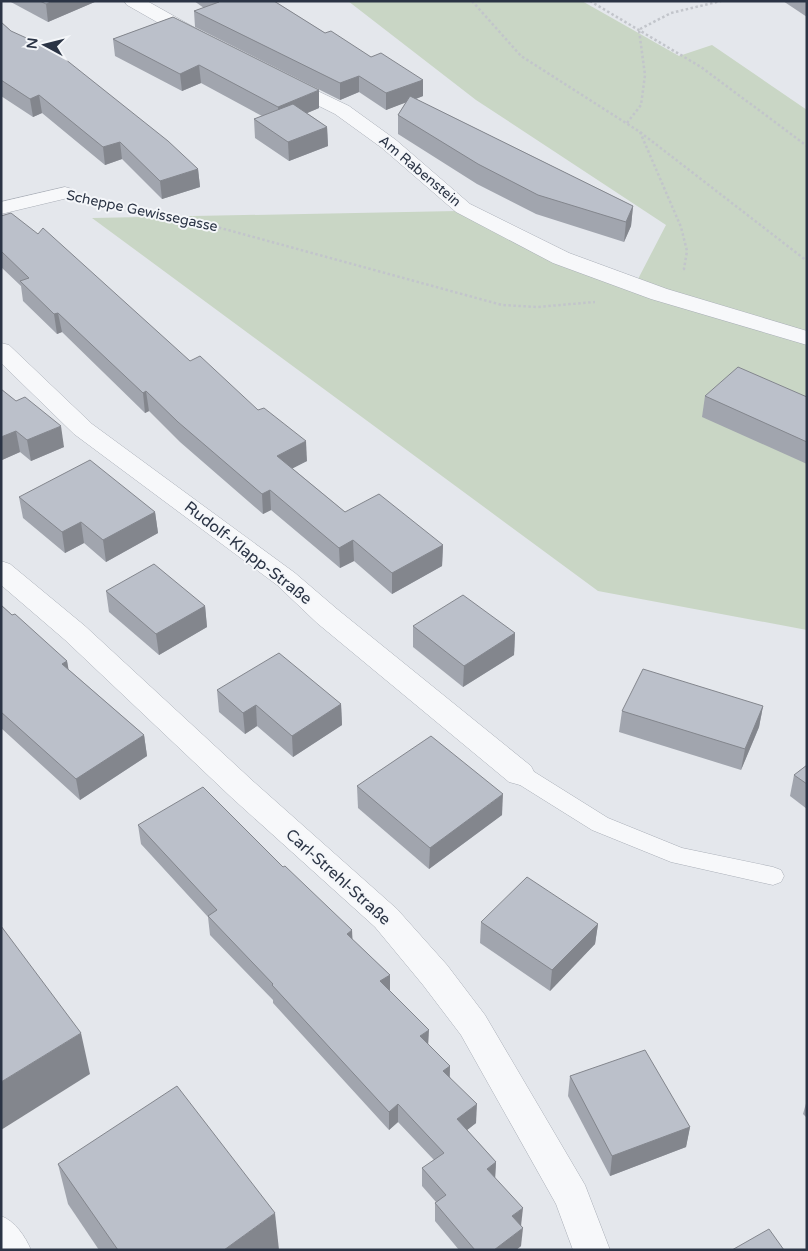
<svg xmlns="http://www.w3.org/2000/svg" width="808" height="1251" font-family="'Varela Round',sans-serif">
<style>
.green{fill:#c9d6c5}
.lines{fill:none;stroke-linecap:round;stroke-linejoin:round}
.lane-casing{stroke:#a9aeb7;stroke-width:1}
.street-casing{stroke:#a9aeb7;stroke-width:1}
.path{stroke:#c2c5cb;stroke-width:2.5;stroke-dasharray:2.5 2.5;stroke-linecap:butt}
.lane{fill:#f7f8fa;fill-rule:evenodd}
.street{fill:#f7f8fa;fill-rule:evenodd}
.wall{fill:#a1a5ae}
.shaded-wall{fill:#83868d}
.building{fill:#bbc0ca;stroke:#83868d}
.labels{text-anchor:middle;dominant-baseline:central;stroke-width:4;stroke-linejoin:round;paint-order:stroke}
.far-street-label{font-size:14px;fill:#2b3445;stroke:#f4f6f9}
.street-label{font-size:16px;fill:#2b3445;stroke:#f4f6f9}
</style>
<rect width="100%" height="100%" fill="#e4e7ec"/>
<polygon class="green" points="348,1 582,1 679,56 712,45 807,110 807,630 598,591 92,218 457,211 637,281 666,225 476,100"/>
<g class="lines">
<g class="lane-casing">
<g id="lane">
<polygon points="520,766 528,768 608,818 682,848 773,867 781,870 784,876 781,882 773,885 671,862 592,830 512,780 509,774 512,768"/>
<path d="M1 1216C15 1221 25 1236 31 1250H1Z"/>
</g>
</g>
<g class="street-casing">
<g id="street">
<polygon points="124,1 147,1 206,34 208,38 206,42 199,44 192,42 127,5"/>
<polygon points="284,75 349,106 396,140 470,204 569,253 667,289 807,331 807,345 651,299 553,263 456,212 382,148 335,114 277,85 274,81 277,77"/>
<polygon points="65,187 72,189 75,193 72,197 1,214 1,202"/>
<polygon points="1,343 9,345 92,424 295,573 337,609 531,766 535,774 531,782 520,785 509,782 317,623 277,585 74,434 1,363"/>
<polygon points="1,561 10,564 85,626 254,782 397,909 447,965 485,1015 585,1185 610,1250 573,1250 556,1204 461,1035 423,985 375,927 232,798 65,640 1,585"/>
</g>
</g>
<g class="path">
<polyline points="472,1 521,56 640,132 807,261"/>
<polyline points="590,1 701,67 807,146"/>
<polyline points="640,29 671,13 721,1"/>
<polyline points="627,123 641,105 645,75 639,30"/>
<polyline points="640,132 681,227 687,251 684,269 681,271"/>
<polyline points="92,199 195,221 502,305 537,307 595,302"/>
</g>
<use href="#lane" class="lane"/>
<use href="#street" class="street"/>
</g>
<g class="wall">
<polygon points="9,1 97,1 48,22"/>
<polygon points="194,1 274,1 325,33 371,57 423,80 423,96 416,99 633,206 631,226 624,242 536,214 477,184 398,134 398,115 406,102 386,110 359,92 340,100 195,27 194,11 204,8"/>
<polygon points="783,1 807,1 807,17"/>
<polygon points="173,17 319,108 307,113 327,127 328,146 289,161 255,138 254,119 262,116 201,83 182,91 115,56 113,39"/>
<polygon points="1,22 11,31 198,169 200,187 162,199 122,159 105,165 42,113 33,117 1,96"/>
<polygon points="1,216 190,361 307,461 292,468 345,512 443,545 442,566 392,594 354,561 340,568 271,510 263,514 180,442 149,411 145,413 62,332 57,334 23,301 21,286 1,267"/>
<polygon points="1,389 64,447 31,461 20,452 2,460 1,459"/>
<polygon points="705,396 807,397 807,464 702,417"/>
<polygon points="19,497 155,512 158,533 106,562 84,543 65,553 23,518"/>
<polygon points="106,591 205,606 207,627 159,655 109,612"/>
<polygon points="1,605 12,615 67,661 68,669 144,735 147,756 80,800 1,728"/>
<polygon points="413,626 515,633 514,655 463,687 413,647"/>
<polygon points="217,690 341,704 342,725 293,757 257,726 245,734 219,712"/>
<polygon points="763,706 759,727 741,770 619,732 622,711"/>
<polygon points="807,765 807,809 790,796 794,775"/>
<polygon points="357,786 502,815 429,869 358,808"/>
<polygon points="138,825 352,939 390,975 390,991 428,1044 450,1066 450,1077 476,1123 467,1130 496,1162 495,1178 521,1226 521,1246 516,1250 459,1250 435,1221 435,1203 436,1202 422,1186 422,1168 434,1160 398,1122 389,1130 273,1003 273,1000 210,935 208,917 141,844"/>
<polygon points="481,922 598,924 595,944 550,991 480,943"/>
<polygon points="570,1076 690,1127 686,1147 610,1176 568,1096"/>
<polygon points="807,1100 807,1118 803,1114"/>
<polygon points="58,1164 279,1250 99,1250 68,1204"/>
</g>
<g class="shaded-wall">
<polygon points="53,1 97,1 48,22 46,4"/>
<polygon points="199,65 201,83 182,91 180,74"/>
<polygon points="359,76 359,92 340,100 340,83"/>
<polygon points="423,80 423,96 386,110 386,93"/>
<polygon points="319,90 319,108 279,125 278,107"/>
<polygon points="39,95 42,113 33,117 30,99"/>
<polygon points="327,127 328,146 289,161 288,142"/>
<polygon points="120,142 122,159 105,165 103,147"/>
<polygon points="198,169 200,187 162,199 160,181"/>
<polygon points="633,206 631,226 624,242 626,222"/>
<polygon points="58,313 62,332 57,334 54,314"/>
<polygon points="146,391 149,411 145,413 143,393"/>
<polygon points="61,426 64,447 31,461 27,440"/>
<polygon points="16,431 20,452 2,460 1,455 1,437"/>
<polygon points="306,441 307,461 278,476 277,456"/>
<polygon points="270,490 271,510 263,514 262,494"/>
<polygon points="155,512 158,533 106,562 103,540"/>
<polygon points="81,522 84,543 65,553 62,532"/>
<polygon points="353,540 354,561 340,568 339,548"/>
<polygon points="443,545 442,566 392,594 392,573"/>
<polygon points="205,606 207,627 159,655 156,634"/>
<polygon points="515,633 514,655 463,687 464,666"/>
<polygon points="67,661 71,682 62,664"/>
<polygon points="341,704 342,725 293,757 292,736"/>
<polygon points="256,705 257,726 245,734 243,713"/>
<polygon points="763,706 759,727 741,770 745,749"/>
<polygon points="144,735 147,756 80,800 76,779"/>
<polygon points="503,794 502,815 429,869 430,848"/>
<polygon points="598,924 595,944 550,991 552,970"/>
<polygon points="352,930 353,949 347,934"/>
<polygon points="390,975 390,994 380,981"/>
<polygon points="429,1030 428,1048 420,1036"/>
<polygon points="81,1033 90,1074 1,1130 1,1082"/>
<polygon points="450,1066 449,1085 443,1071"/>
<polygon points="398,1104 398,1122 389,1130 389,1112"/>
<polygon points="477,1104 476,1123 457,1138 457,1119"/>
<polygon points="690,1127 686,1147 610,1176 612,1156"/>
<polygon points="496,1162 495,1180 487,1169"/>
<polygon points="523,1208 521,1226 512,1216"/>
<polygon points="275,1213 279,1250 224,1250"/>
<polygon points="523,1228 521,1246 516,1250 494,1250"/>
</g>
<g class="building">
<polygon points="40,1 53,1 46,4"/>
<polygon points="217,1 274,1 325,33 331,31 371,57 381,53 423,80 386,93 359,76 340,83 194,11 219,2"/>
<polygon points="173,17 319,90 278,107 199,65 180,74 113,39"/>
<polygon points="1,22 11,31 55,51 168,141 198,169 160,181 120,142 103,147 39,95 30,99 1,80"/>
<polygon points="410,96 633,206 626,222 538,195 478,164 398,115"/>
<polygon points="293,104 327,127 288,142 254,119"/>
<polygon points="11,213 38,234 43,228 190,361 200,356 258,410 264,408 306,441 277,456 345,512 379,494 443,545 392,573 353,540 339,548 270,490 262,494 178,422 146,391 143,393 58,313 54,314 20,281 29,278 1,251 1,216"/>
<polygon points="738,367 807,397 807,442 705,396"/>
<polygon points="1,389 16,401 25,397 61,426 27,440 16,431 1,437"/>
<polygon points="90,460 155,512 103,540 81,522 62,532 19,497"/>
<polygon points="154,564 205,606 156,634 106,591"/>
<polygon points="463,595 515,633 464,666 413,626"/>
<polygon points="1,605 12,615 15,614 67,661 62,664 144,735 76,779 1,712"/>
<polygon points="279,653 341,704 292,736 256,705 243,713 217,690"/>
<polygon points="643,669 763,706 745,749 622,711"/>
<polygon points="431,736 503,794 430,848 357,786"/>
<polygon points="807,765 807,784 794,775"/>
<polygon points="203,787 283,867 285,866 352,930 347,934 390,975 380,981 429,1030 420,1036 450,1066 443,1071 477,1104 457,1119 496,1162 487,1169 523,1208 512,1216 523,1228 494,1250 475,1250 435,1203 446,1195 422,1168 444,1153 398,1104 389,1112 272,985 273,984 208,916 217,910 138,825"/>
<polygon points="527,877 598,924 552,970 481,922"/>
<polygon points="1,926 81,1033 1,1082"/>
<polygon points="645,1050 690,1127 612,1156 570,1076"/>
<polygon points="177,1086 275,1213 224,1250 118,1250 58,1164"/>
<polygon points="769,1229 784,1250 732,1250"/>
</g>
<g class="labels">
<g class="far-street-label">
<text transform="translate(420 171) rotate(40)">Am Rabenstein</text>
<text transform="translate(142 211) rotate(12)">Scheppe Gewissegasse</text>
</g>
<g class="street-label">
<text transform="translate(248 553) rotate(38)">Rudolf-Klapp-Straße</text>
<text transform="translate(338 877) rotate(42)">Carl-Strehl-Straße</text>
</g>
</g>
<rect width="808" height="1251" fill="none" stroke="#2b3445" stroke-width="5"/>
<g transform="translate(45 45) rotate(277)" stroke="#f4f6f9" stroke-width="4" paint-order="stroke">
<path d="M0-4L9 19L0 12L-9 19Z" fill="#2b3445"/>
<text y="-8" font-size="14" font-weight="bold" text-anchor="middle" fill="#2b3445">N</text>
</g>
</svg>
